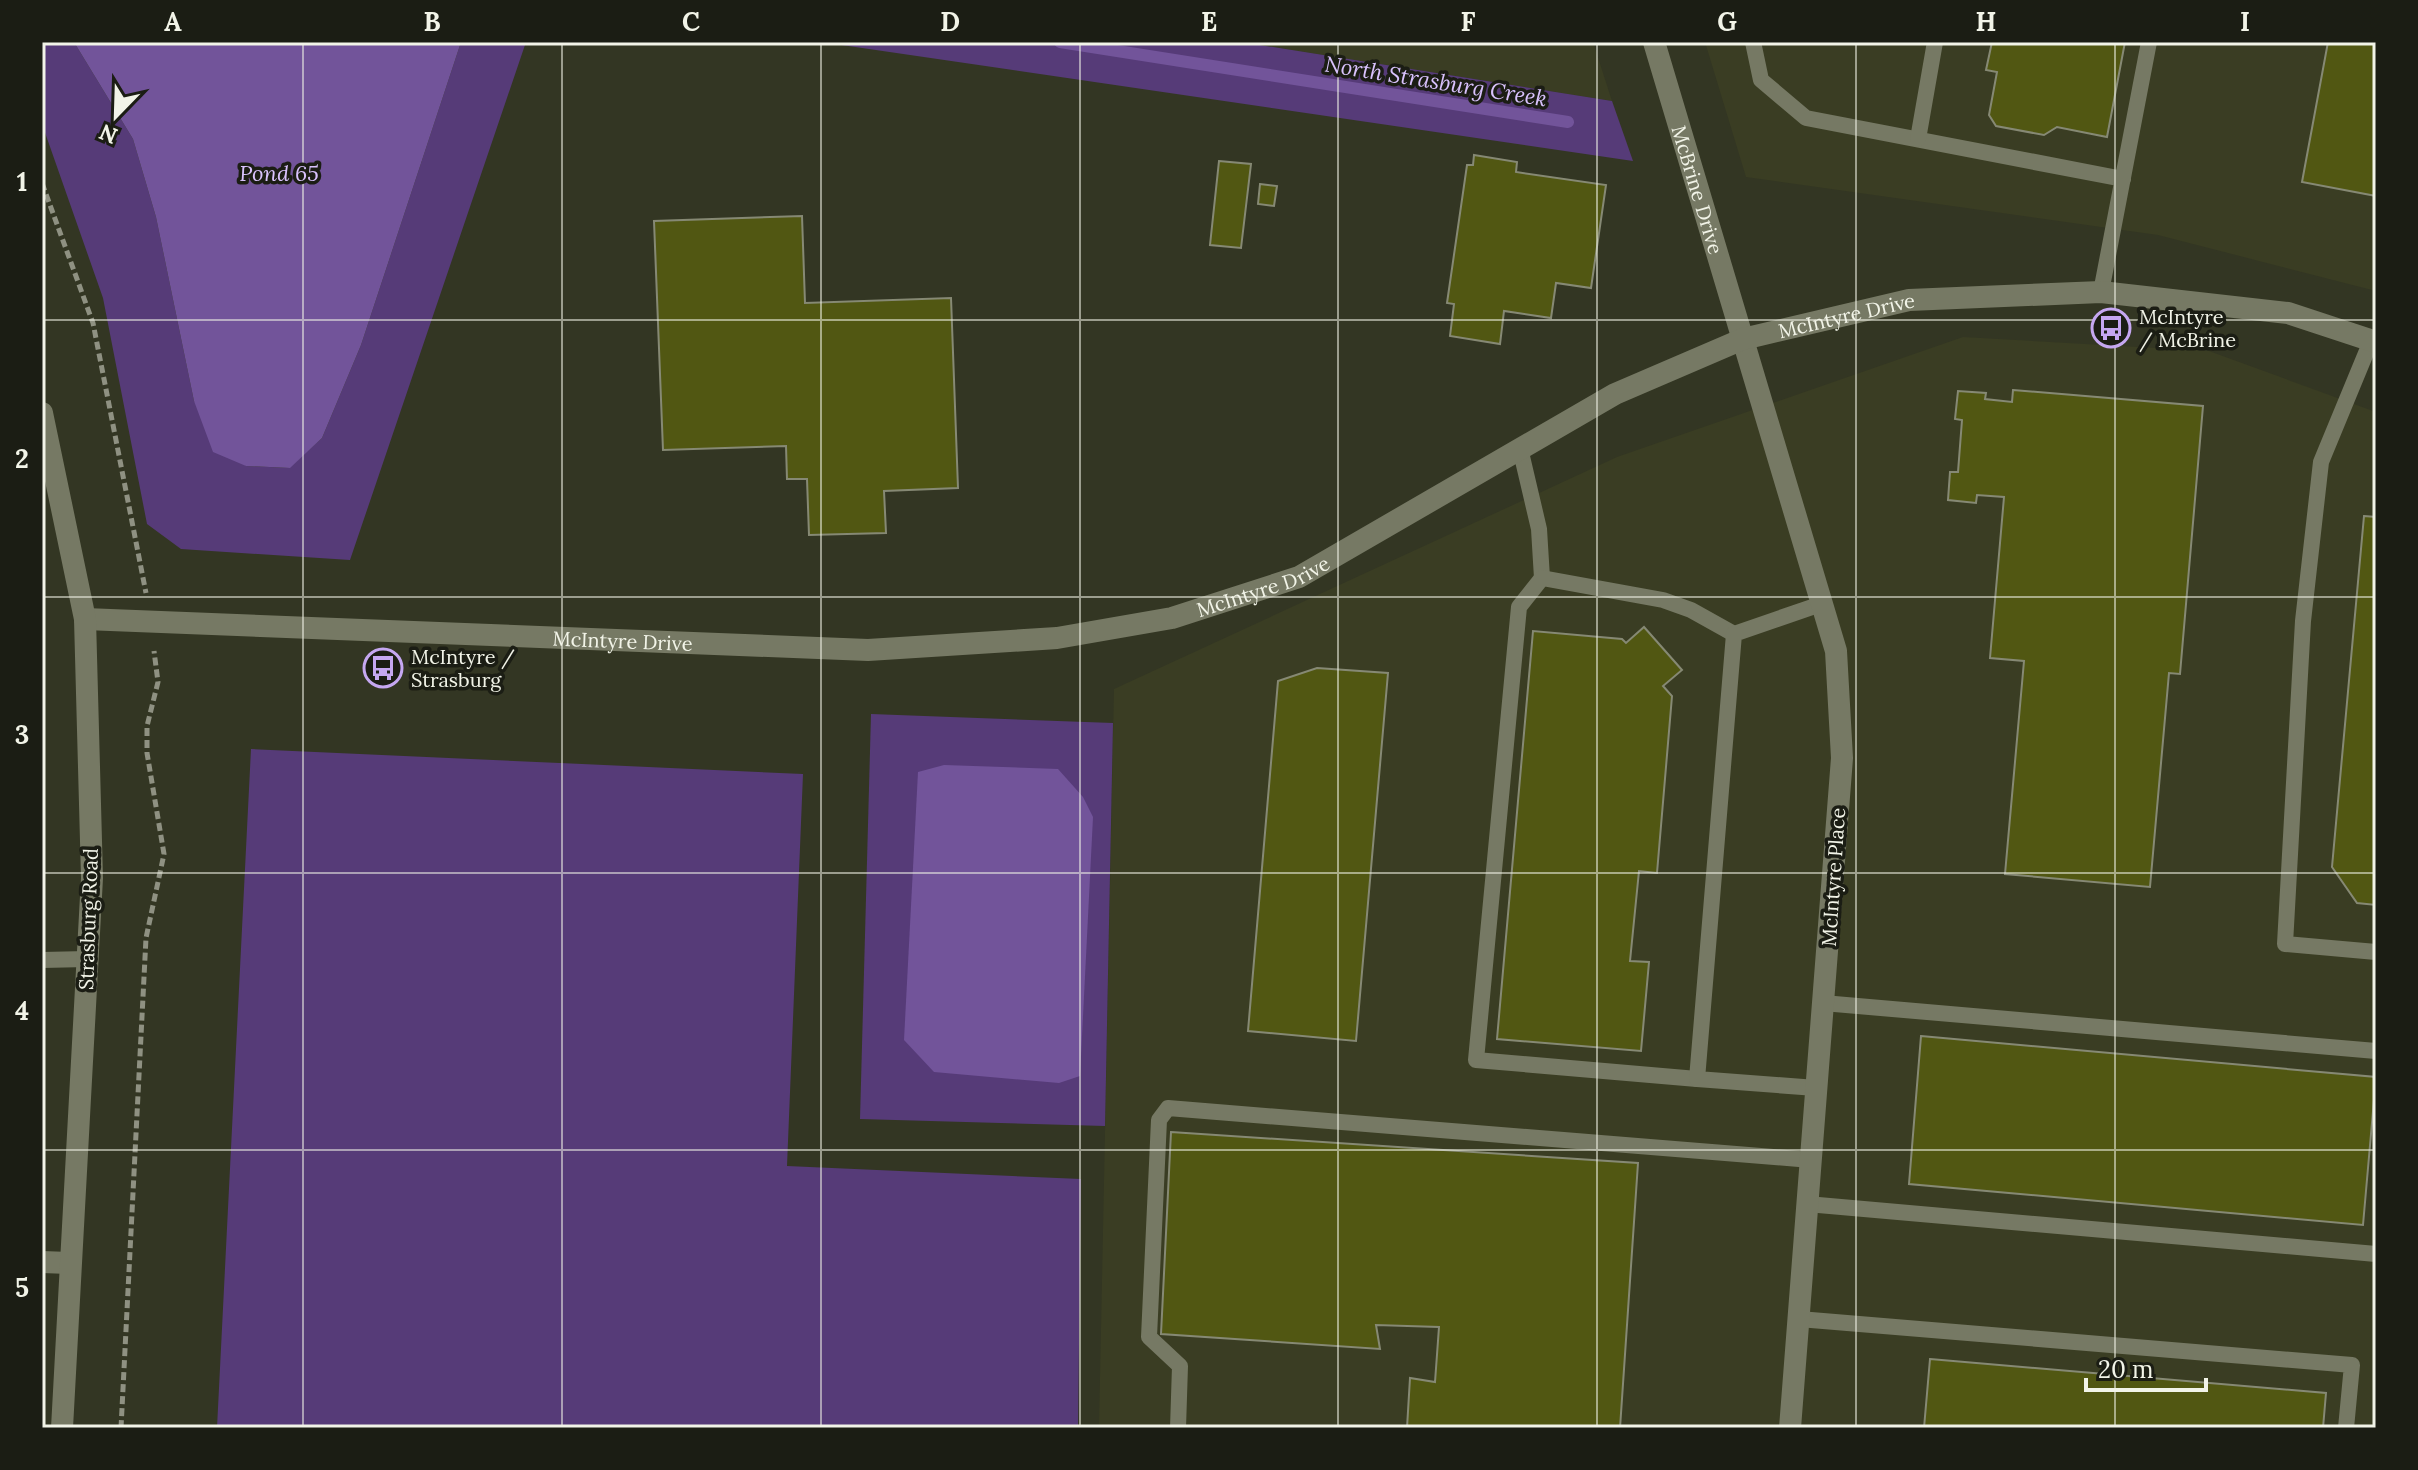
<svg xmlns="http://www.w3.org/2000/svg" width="2418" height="1470" font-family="Lora,serif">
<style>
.built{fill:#3a3d23}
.green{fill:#563b78}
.water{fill:#72549a}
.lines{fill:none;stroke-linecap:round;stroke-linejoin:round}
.stream{stroke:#72549a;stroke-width:12}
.building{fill:#515712;stroke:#868974;stroke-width:2}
.path{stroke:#8f9182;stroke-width:5;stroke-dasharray:8 4;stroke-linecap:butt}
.service{stroke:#767964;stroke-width:16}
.minor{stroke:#767964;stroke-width:22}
.tertiary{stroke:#767964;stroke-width:22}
.grid{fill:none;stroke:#f2f4e8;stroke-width:2;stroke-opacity:0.55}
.labels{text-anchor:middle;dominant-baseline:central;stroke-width:7;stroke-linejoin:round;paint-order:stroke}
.street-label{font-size:20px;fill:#f2f4e8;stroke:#1b1d14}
.poi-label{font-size:20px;fill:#f2f4e8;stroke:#1b1d14;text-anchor:start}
.water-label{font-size:22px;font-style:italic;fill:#d9c2fd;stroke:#1b1d14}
.neatline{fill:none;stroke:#f2f4e8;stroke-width:3}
.grid-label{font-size:26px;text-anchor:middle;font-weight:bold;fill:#f2f4e8}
</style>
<rect width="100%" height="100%" fill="#333623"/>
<g class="built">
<polygon points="1241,42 1593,42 1612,101"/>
<polygon points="1705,42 2376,42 2376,291 2158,235 1746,177"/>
<polygon points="1963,337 2209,351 2376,412 2376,1428 1099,1428 1114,689 1617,457"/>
</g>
<g class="green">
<polygon points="42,42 74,42 133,139 156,217 194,401 246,466 289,468 322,438 361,345 461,42 526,42 350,560 181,549 147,524 103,298 42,124"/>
<polygon points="821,42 1241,42 1612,101 1633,161"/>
<polygon points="871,714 1113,723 1105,1126 860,1119"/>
<polygon points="251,749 803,774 787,1166 1081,1179 1078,1428 217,1428"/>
</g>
<g class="water">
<polygon points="74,42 461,42 361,345 322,438 290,468 246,466 213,452 194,401 156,217 133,139"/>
<polygon points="944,765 1058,769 1083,797 1093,817 1080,1076 1059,1083 934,1072 904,1040 918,772"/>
</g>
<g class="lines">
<polyline class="stream" points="1060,42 1568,122"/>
</g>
<g class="building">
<polygon points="1992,42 2125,42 2107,137 2057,127 2044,135 1996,126 1989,115 1997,72 1986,70"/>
<polygon points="2328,42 2376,42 2376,196 2302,182"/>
<polygon points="1474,155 1517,162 1516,172 1606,185 1591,288 1556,283 1551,318 1504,311 1500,344 1450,336 1454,304 1447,303 1467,165 1473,165"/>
<polygon points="1219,161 1251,164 1241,248 1210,245"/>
<polygon points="1260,184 1277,186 1274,206 1258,204"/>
<polygon points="802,216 805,303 951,298 958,488 884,491 886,533 809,535 807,479 787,479 786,446 663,450 654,221"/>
<polygon points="2013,390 2203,406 2180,674 2169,673 2150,887 2005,874 2024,661 1990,658 2004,497 1977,495 1976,503 1948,500 1950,472 1958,472 1962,420 1955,419 1958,391 1986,393 1985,399 2012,402"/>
<polygon points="2364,516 2376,517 2376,905 2357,903 2332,867"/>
<polygon points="1644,627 1682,670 1663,686 1672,696 1657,873 1639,871 1630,961 1649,962 1641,1051 1497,1039 1533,631 1622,639 1626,643"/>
<polygon points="1317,668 1388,673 1356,1041 1248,1031 1278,681"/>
<polygon points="1921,1036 2376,1077 2363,1225 1909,1184"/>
<polygon points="1171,1132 1638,1163 1620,1428 1407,1428 1410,1378 1435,1382 1439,1327 1376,1325 1380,1349 1161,1334"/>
<polygon points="1930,1359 2326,1393 2323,1428 1924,1428"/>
</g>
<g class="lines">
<g class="path">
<polyline points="42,183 93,323 146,593"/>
<polyline points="121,1428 146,938 164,854 147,753 147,726 158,682 154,651"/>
</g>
<g class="service">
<polyline points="1753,42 1761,80 1806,118 2123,179"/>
<polyline points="1918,139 1935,42"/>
<polyline points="2101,292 2149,42"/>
<polyline points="2371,341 2321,462 2303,621 2285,944 2376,952"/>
<polyline points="1520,448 1539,529 1542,578"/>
<polyline points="42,960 87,959"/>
<polyline points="1823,1003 2376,1051"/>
<polyline points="1697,1079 1476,1060 1519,607 1542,578 1663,600 1691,610 1734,634"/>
<polyline points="1816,1088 1697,1079 1734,634 1821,604"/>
<polyline points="1807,1204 2376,1254"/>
<polyline points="1799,1319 2352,1365 2346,1428"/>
<polyline points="1178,1428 1180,1366 1149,1337 1159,1120 1168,1108 1811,1160"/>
</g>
<g class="minor">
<path id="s1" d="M1654 42 1836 651 1842 758 1790 1428"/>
<path id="s2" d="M85 619 868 650 1057 638 1172 618 1299 577 1615 394 1743 339 1909 300 2101 292 2288 313 2376 342"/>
<polyline points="42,1262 69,1263"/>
</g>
<polyline class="tertiary" points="42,413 85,619 92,878 62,1428"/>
</g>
<path class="grid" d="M303 42V1428M562 42V1428M821 42V1428M1080 42V1428M1338 42V1428M1597 42V1428M1856 42V1428M2115 42V1428M42 320H2376M42 597H2376M42 873H2376M42 1150H2376"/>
<defs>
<g id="bus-ring" transform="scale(2)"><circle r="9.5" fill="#1b1d14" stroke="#c5a7f1" stroke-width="1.5"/><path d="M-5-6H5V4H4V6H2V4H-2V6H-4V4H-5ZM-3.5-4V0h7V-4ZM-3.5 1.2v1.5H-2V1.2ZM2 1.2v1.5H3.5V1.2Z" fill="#c5a7f1"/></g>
</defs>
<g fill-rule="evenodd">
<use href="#bus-ring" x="2111" y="328"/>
<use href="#bus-ring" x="383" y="668"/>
</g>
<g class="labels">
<g class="street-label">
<text stroke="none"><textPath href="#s1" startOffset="154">McBrine Drive</textPath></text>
<text stroke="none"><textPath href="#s2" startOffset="1834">McIntyre Drive</textPath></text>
<text stroke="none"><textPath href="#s2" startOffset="1186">McIntyre Drive</textPath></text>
<text stroke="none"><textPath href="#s2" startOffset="538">McIntyre Drive</textPath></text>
<text transform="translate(1833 877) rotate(-86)">McIntyre Place</text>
<text transform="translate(88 919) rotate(-88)">Strasburg Road</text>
</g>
<g class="poi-label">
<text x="2139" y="316">McIntyre<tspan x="2139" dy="23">/ McBrine</tspan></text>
<text x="411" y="656">McIntyre /<tspan x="411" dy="23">Strasburg</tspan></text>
</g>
<g class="water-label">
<text transform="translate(1436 81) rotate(9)">North Strasburg Creek</text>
<text x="279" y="173">Pond 65</text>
</g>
</g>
<rect width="2418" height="1470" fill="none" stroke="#1b1d14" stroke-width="88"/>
<g transform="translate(116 116) rotate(203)" stroke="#1b1d14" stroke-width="6" paint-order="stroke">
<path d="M0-6L14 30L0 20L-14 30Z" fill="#f2f4e8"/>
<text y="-12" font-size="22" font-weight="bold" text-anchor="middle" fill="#f2f4e8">N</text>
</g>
<path d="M2086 1378v12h120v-12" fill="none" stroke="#f2f4e8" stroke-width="4"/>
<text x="2098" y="1378" font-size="24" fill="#f2f4e8" stroke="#1b1d14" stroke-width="6" paint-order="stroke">20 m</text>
<rect x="44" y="44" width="2330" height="1382" class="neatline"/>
<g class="grid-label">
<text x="173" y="31">A</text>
<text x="432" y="31">B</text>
<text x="691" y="31">C</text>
<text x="950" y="31">D</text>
<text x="1209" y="31">E</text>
<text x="1468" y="31">F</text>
<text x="1727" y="31">G</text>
<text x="1986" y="31">H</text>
<text x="2245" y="31">I</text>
<text x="22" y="191">1</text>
<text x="22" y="468">2</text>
<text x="22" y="744">3</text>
<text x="22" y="1020">4</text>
<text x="22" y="1297">5</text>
</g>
</svg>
